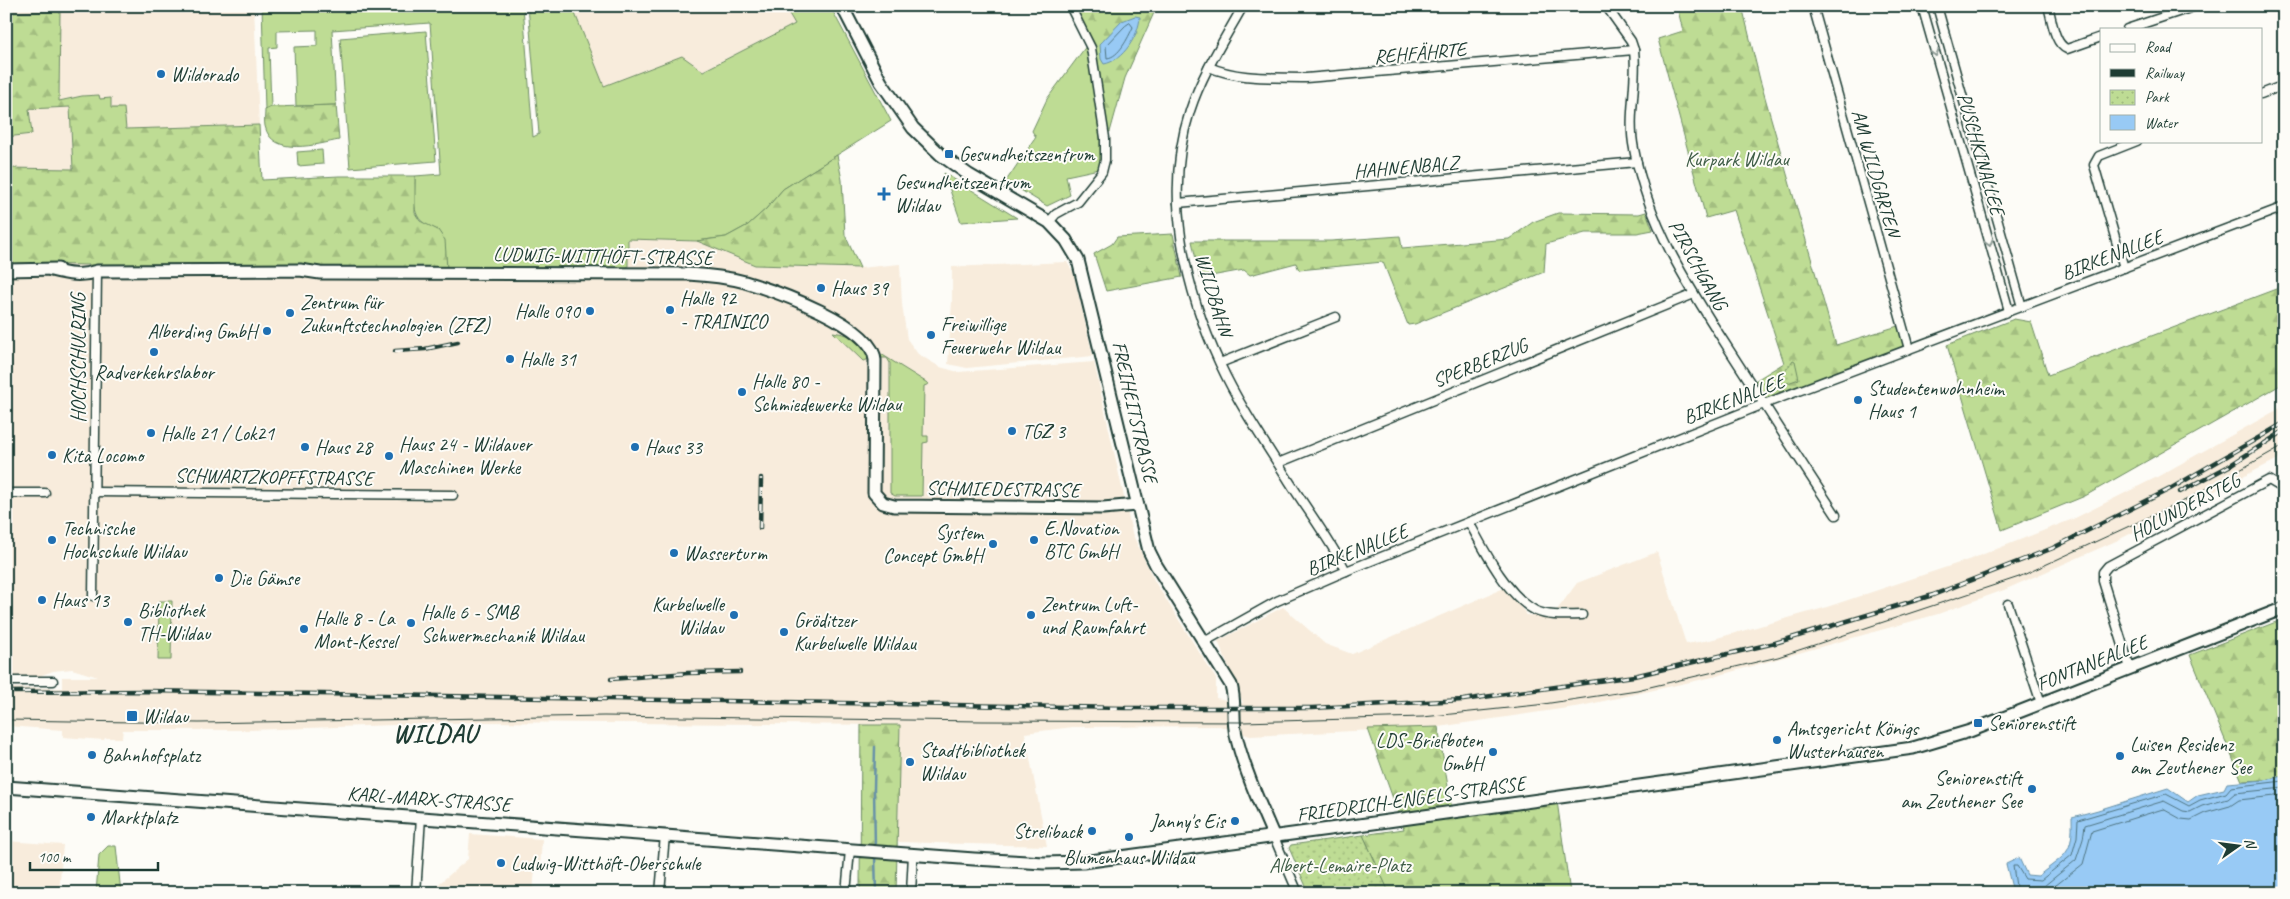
<svg xmlns="http://www.w3.org/2000/svg" width="2290" height="899" font-family="Caveat,sans-serif">
<style>
.built{fill:#f8ecdc}
.green{fill:#bedc94;stroke:#6e8c64}
.forest{fill:url(#forest-firs);stroke:#6e8c64}
.park{fill:url(#park-dots);stroke:#6e8c64}
.water{fill:#98caf5;stroke:#6892a8}
.lines{fill:none;stroke-linecap:round;stroke-linejoin:round}
.shore{stroke:#4f7581;stroke-width:1}
.stream{stroke:#6892a8;stroke-width:2.5}
.street-casing{stroke:#1f3d34;stroke-width:11}
.secondary-casing{stroke:#1f3d34;stroke-width:15}
.street{stroke:#fdfcf7;stroke-width:8}
.secondary{stroke:#fdfcf7;stroke-width:11}
.tram{stroke:#1f3d34;stroke-width:1}
.rail-casing{stroke:#1f3d34;stroke-width:4.5}
.rail{stroke:#fdfcf7;stroke-width:2.5;stroke-dasharray:8;stroke-linecap:butt}
.oneway{stroke:#8e9c96}
.poi-dot{fill:#1f6fb2;stroke:#fdfcf7;stroke-width:2}
.labels{text-anchor:middle;dominant-baseline:central;stroke-width:4;stroke-linejoin:round;paint-order:stroke}
.street-label{font-size:20px;fill:#1f3d34;stroke:#fdfcf7}
.poi-label{font-size:20px;fill:#1f3d34;stroke:#fdfcf7;text-anchor:start}
.park-label{font-size:20px;fill:#3f5d47;stroke:#fdfcf7}
.district-label{font-size:25px;font-weight:bold;letter-spacing:1px;fill:#1f3d34;stroke:#fdfcf7}
</style>
<defs>
<pattern id="forest-firs" width="22" height="20" patternUnits="userSpaceOnUse" patternTransform="scale(1.25)"><rect width="22" height="20" fill="#bedc94"/><path d="M5 1l3.5 6h-7zM16 11l3.5 6h-7z" fill="#a3be80"/></pattern>
<pattern id="park-dots" width="8" height="8" patternUnits="userSpaceOnUse" patternTransform="scale(1.25)"><rect width="8" height="8" fill="#bedc94"/><path d="M2 2h.1M6 6h.1" fill="none" stroke="#a3be80" stroke-width="1.8" stroke-linecap="round"/></pattern>
</defs>
<rect width="100%" height="100%" fill="#fdfcf7"/>
<filter id="ink" filterUnits="userSpaceOnUse"><feTurbulence type="fractalNoise" baseFrequency=".02" numOctaves="2"/><feDisplacementMap in="SourceGraphic" scale="10" xChannelSelector="R" yChannelSelector="G"/><feConvolveMatrix kernelMatrix="1 2 1 2 8 2 1 2 1" color-interpolation-filters="sRGB"/></filter>
<g filter="url(#ink)">
<g class="built">
<polygon points="6,6 254,6 259,125 126,129 111,108 99,99 99,95 82,96 59,101 60,11 6,13"/>
<polygon points="572,6 790,6 788,12 795,24 702,71 682,56 604,86"/>
<polygon points="70,106 73,169 6,168 6,137 32,134 29,109"/>
<polygon points="628,239 697,241 755,265 860,268 900,264 902,304 907,339 918,354 940,367 958,372 1094,362 1132,533 1155,582 1216,679 1216,698 1243,703 1218,641 1283,607 1325,644 1352,654 1504,588 1527,615 1551,618 1577,583 1657,552 1686,644 1710,640 1824,608 1971,559 2073,519 2157,477 2284,406 2284,456 2116,541 2004,590 1938,614 1713,677 1581,706 1438,727 1250,736 1220,726 1073,727 1025,733 1047,846 897,842 899,725 480,722 250,730 123,730 122,738 105,738 104,740 63,737 63,730 6,726 6,688 62,688 62,677 98,677 72,669 53,671 39,676 6,676 6,264 447,269 627,268"/>
<polygon points="1067,262 1073,272 1093,356 967,368 948,364 952,301 952,267"/>
<polygon points="470,834 542,839 540,868 535,868 533,893 428,893 468,859"/>
<polygon points="6,841 63,845 59,893 6,893"/>
</g>
<g class="green">
<path d="M262 6H435L439 9 478 6H523L533 137 539 134 528 6H572L604 86 682 56 703 71 795 24 788 12 790 6H830L891 121 783 189 766 209 748 225 726 237 697 241 628 239V268L447 269 438 230C408 221 415 202 415 176L441 174 430 23 332 30 336 105 296 106 294 47 317 46V30L277 31V47L269 48 271 107 265 110Z"/>
<polygon points="426,31 436,161 350,168 340,38"/>
<polygon points="1087,45 1102,151 1099,169 1066,176 1070,195 1047,206 1006,181 1036,137 1032,131 1047,99"/>
<polygon points="322,150 323,164 298,166 297,152"/>
<polygon points="944,173 1017,218 961,222"/>
<path d="M833 332C856 336 861 339 870 359L863 361Z"/>
<polygon points="881,354 929,384 924,386 923,436 928,436 928,442 923,443 922,496 895,496 890,493 890,363 887,358 879,358"/>
<polygon points="159,601 172,601 171,660 158,660"/>
<polygon points="108,846 116,846 121,893 96,893 99,855"/>
</g>
<g class="forest">
<polygon points="1134,6 1140,9 1141,6 1157,6 1125,78 1110,132 1105,130 1093,43 1074,7"/>
<polygon points="1677,6 1742,6 1760,80 1836,345 1898,326 1905,348 1765,402 1753,382 1784,363 1734,210 1706,218 1658,39 1683,31"/>
<polygon points="60,11 59,101 82,96 99,95 100,99 111,98 111,108 124,108 126,129 259,125 262,180 339,176 415,176 415,213 420,221 438,230 445,240 447,269 6,264 6,168 73,169 70,107 29,109 32,134 6,137 6,13"/>
<path d="M336 105 339 140C318 144 272 158 265 126 264 121 265 115 265 110L271 107Z"/>
<polygon points="837,155 842,180 845,235 860,268 755,265 697,241 726,237 748,225 766,209 783,189"/>
<polygon points="1646,212 1653,230 1637,233 1585,233 1546,244 1544,272 1415,324 1408,325 1383,262 1299,270 1296,263 1250,275 1244,270 1200,278 1192,241 1331,241 1400,236 1402,248 1509,239 1533,222 1558,213 1639,214"/>
<polygon points="1173,234 1182,277 1106,291 1094,254 1112,244 1117,237"/>
<polygon points="2284,286 2284,383 2085,496 2002,530 1947,345 2014,319 2031,322 2048,375"/>
<polygon points="2284,619 2284,776 2265,780 2242,781 2190,655"/>
<polygon points="861,725 900,725 896,893 860,893"/>
<polygon points="1438,727 1453,816 1557,801 1570,893 1389,893 1363,835 1404,829 1368,729"/>
</g>
<g class="park">
<polygon points="1793,360 1795,361 1799,379 1779,386 1776,384"/>
<polygon points="1363,835 1389,892 1309,893 1289,848 1291,845"/>
</g>
<g class="water">
<path d="M1135 16 1140 17C1139 35 1123 61 1104 64L1101 59 1100 44 1122 21Z"/>
<path d="M2284 776V893H2012V888L2006 864 2019 858 2027 875 2038 876C2067 853 2073 855 2072 817L2098 810 2168 788 2188 802 2198 795 2224 789 2227 783 2265 780Z"/>
</g>
<g class="lines">
<g class="shore">
<path d="M1130 23 1133 27C1128 38 1119 57 1107 58L1106 46 1125 26Z"/>
<polyline points="2017,893 2013,866 2017,866 2025,879 2041,880 2072,855 2077,837 2078,820 2166,794 2189,806 2200,800 2226,793 2231,787 2284,781"/>
<polyline points="2023,893 2025,886 2044,886 2076,860 2083,839 2085,825 2164,801 2183,811 2190,812 2202,806 2228,799 2235,793 2284,788"/>
<polyline points="2046,893 2083,864 2092,831 2163,809 2181,819 2191,820 2205,813 2230,806 2239,800 2284,795"/>
</g>
<g class="stream">
<polyline points="875,848 874,789 875,747"/>
<polyline points="875,856 876,893"/>
</g>
<g class="street-casing">
<g id="street">
<path d="M1243 6C1224 40 1202 74 1190 111 1163 193 1184 287 1220 364 1239 405 1265 443 1289 481 1308 511 1330 540 1346 571"/>
<path d="M1606 6 1631 41 1634 50C1638 83 1627 116 1634 149 1649 229 1694 295 1737 362 1770 413 1802 464 1836 515"/>
<polyline points="1813,6 1909,349"/>
<polyline points="1922,6 2009,311"/>
<polyline points="1937,6 2022,307"/>
<path d="M2048 6C2052 19 2054 44 2067 49L2101 37"/>
<polyline points="2127,29 2196,6"/>
<path d="M1209 67C1239 80 1274 77 1306 78L1634 50"/>
<polyline points="2261,94 2284,85"/>
<polyline points="1178,203 1637,162"/>
<polyline points="1049,222 1056,214 1078,202 1102,172 1105,160 1105,138 1091,48 1070,6"/>
<polyline points="2124,268 2094,165 2099,156 2137,141"/>
<polyline points="1220,363 1336,317"/>
<polyline points="1278,463 1694,294"/>
<polyline points="95,492 453,495"/>
<polyline points="6,493 45,493"/>
<path d="M1469 522C1484 550 1507 596 1536 611 1550 617 1568 615 1582 615"/>
<polyline points="93,596 97,271"/>
<polyline points="2008,604 2041,703"/>
<polyline points="1204,642 1277,601 1346,571 1764,404 2284,207"/>
<polyline points="2130,668 2103,581 2103,572 2108,566 2269,480 2284,489"/>
<polyline points="6,681 53,681"/>
<polyline points="1274,837 1298,893"/>
<polyline points="416,893 421,817"/>
<polyline points="660,893 665,835"/>
<polyline points="846,893 850,850"/>
<polyline points="911,893 913,854"/>
</g>
</g>
<g class="secondary-casing">
<g id="secondary">
<path d="M842 6 881 82 913 128 941 155 969 175 1049 222 1066 240 1078 260 1149 551 1156 565 1231 685C1236 701 1232 719 1236 735 1243 767 1261 807 1274 837"/>
<polyline points="6,270 58,269"/>
<path d="M51 270C67 274 81 277 97 271L300 270 320 273 688 274C707 275 726 277 745 282 775 291 873 325 875 360L874 493 883 503 894 506 1103 508 1137 505"/>
<polyline points="6,787 974,859 1044,863 1083,862 1359,825 1913,748 1970,731 2284,608"/>
</g>
</g>
<use href="#street" class="street"/>
<use href="#secondary" class="secondary"/>
<polyline class="tram" points="6,720 199,723 604,716 982,721 1243,722 1423,717 1537,705 1637,690 1778,657 2019,577 2190,498 2284,445"/>
<g class="rail-casing">
<g id="rail">
<polyline points="395,351 425,349 458,342"/>
<polyline points="2180,492 2229,466 2284,431"/>
<polyline points="760,528 761,478"/>
<polyline points="611,679 688,673 740,672"/>
<polyline points="6,692 150,691 1126,708 1312,708 1463,700 1634,676 1775,643 1933,595 2053,548 2170,489 2284,423"/>
</g>
</g>
<use href="#rail" class="rail"/>
</g>
<defs><path id="oneway-chevron" d="M-2-3.5L2.5 0L-2 3.5" fill="none" stroke-width="1.6" stroke-linecap="round" stroke-linejoin="round" transform="scale(1.25)"/></defs>
<g class="oneway">
<use href="#oneway-chevron" transform="translate(1935 53) rotate(74)"/>
<use href="#oneway-chevron" transform="translate(1989 243) rotate(74)"/>
</g>
</g>
<g class="poi-dot">
<circle cx="161" cy="74" r="5"/>
<rect x="944" y="149" width="10" height="10" rx="2.5"/>
<path d="M881.5 186.5h5v5h5v5h-5v5h-5v-5h-5v-5h5z"/>
<circle cx="821" cy="288" r="5"/>
<circle cx="670" cy="310" r="5"/>
<circle cx="590" cy="311" r="5"/>
<circle cx="290" cy="313" r="5"/>
<circle cx="267" cy="331" r="5"/>
<circle cx="931" cy="335" r="5"/>
<circle cx="154" cy="352" r="5"/>
<circle cx="510" cy="359" r="5"/>
<circle cx="742" cy="392" r="5"/>
<circle cx="1858" cy="400" r="5"/>
<circle cx="1012" cy="431" r="5"/>
<circle cx="151" cy="433" r="5"/>
<circle cx="305" cy="447" r="5"/>
<circle cx="635" cy="447" r="5"/>
<circle cx="52" cy="455" r="5"/>
<circle cx="389" cy="456" r="5"/>
<circle cx="52" cy="540" r="5"/>
<circle cx="1034" cy="540" r="5"/>
<circle cx="993" cy="544" r="5"/>
<circle cx="674" cy="553" r="5"/>
<circle cx="219" cy="578" r="5"/>
<circle cx="42" cy="600" r="5"/>
<circle cx="734" cy="615" r="5"/>
<circle cx="1031" cy="615" r="5"/>
<circle cx="128" cy="622" r="5"/>
<circle cx="411" cy="623" r="5"/>
<circle cx="304" cy="629" r="5"/>
<circle cx="784" cy="632" r="5"/>
<rect x="126" y="710" width="12" height="12" rx="2.5"/>
<rect x="1973" y="718" width="10" height="10" rx="2.5"/>
<circle cx="1777" cy="740" r="5"/>
<circle cx="1493" cy="752" r="5"/>
<circle cx="92" cy="755" r="5"/>
<circle cx="2120" cy="756" r="5"/>
<circle cx="910" cy="762" r="5"/>
<circle cx="2032" cy="789" r="5"/>
<circle cx="91" cy="817" r="5"/>
<circle cx="1235" cy="821" r="5"/>
<circle cx="1092" cy="831" r="5"/>
<circle cx="1129" cy="837" r="5"/>
<circle cx="501" cy="863" r="5"/>
</g>
<g class="labels">
<g class="street-label">
<text transform="translate(1420 53) rotate(-5)">REHFÄHRTE</text>
<text transform="translate(1981 154) rotate(74)">PUSCHKINALLEE</text>
<text transform="translate(1406 167) rotate(-5)">HAHNENBALZ</text>
<text transform="translate(1876 173) rotate(74)">AM WILDGARTEN</text>
<text transform="translate(2112 255) rotate(-21)">BIRKENALLEE</text>
<text transform="translate(603 256) rotate(1)">LUDWIG-WITTHÖFT-STRASSE</text>
<text transform="translate(1698 265) rotate(61)">PIRSCHGANG</text>
<text transform="translate(1214 295) rotate(73)">WILDBAHN</text>
<text transform="translate(78 358) rotate(-90)">HOCHSCHULRING</text>
<text transform="translate(1480 363) rotate(-22)">SPERBERZUG</text>
<text transform="translate(1734 399) rotate(-21)">BIRKENALLEE</text>
<text transform="translate(1135 412) rotate(77)">FREIHEITSTRASSE</text>
<text transform="translate(274 477) rotate(1)">SCHWARTZKOPFFSTRASSE</text>
<text transform="translate(1003 489) rotate(1)">SCHMIEDESTRASSE</text>
<text transform="translate(2185 507) rotate(-28)">HOLUNDERSTEG</text>
<text transform="translate(1357 550) rotate(-22)">BIRKENALLEE</text>
<text transform="translate(2092 663) rotate(-22)">FONTANEALLEE</text>
<text transform="translate(429 799) rotate(4)">KARL-MARX-STRASSE</text>
<text transform="translate(1411 799) rotate(-8)">FRIEDRICH-ENGELS-STRASSE</text>
</g>
<g class="poi-label">
<text x="171" y="74">Wildorado</text>
<text x="959" y="154">Gesundheitszentrum</text>
<text x="895" y="182">Gesundheitszentrum<tspan x="895" dy="23">Wildau</tspan></text>
<text x="831" y="288">Haus 39</text>
<text x="680" y="298">Halle 92<tspan x="680" dy="23">- TRAINICO</tspan></text>
<text x="300" y="302">Zentrum für<tspan x="300" dy="23">Zukunftstechnologien (ZFZ)</tspan></text>
<text x="580" y="311" text-anchor="end">Halle 090</text>
<text x="941" y="324">Freiwillige<tspan x="941" dy="23">Feuerwehr Wildau</tspan></text>
<text x="257" y="331" text-anchor="end">Alberding GmbH</text>
<text x="520" y="359">Halle 31</text>
<text x="154" y="372" text-anchor="middle">Radverkehrslabor</text>
<text x="752" y="381">Halle 80 -<tspan x="752" dy="23">Schmiedewerke Wildau</tspan></text>
<text x="1868" y="388">Studentenwohnheim<tspan x="1868" dy="23">Haus 1</tspan></text>
<text x="1022" y="431">TGZ 3</text>
<text x="161" y="433">Halle 21 / Lok21</text>
<text x="399" y="444">Haus 24 - Wildauer<tspan x="399" dy="23">Maschinen Werke</tspan></text>
<text x="315" y="447">Haus 28</text>
<text x="645" y="447">Haus 33</text>
<text x="62" y="455">Kita Locomo</text>
<text x="62" y="528">Technische<tspan x="62" dy="23">Hochschule Wildau</tspan></text>
<text x="1044" y="528">E.Novation<tspan x="1044" dy="23">BTC GmbH</tspan></text>
<text x="983" y="532" text-anchor="end">System<tspan x="983" dy="23">Concept GmbH</tspan></text>
<text x="684" y="553">Wasserturm</text>
<text x="229" y="578">Die Gämse</text>
<text x="52" y="600">Haus 13</text>
<text x="724" y="604" text-anchor="end">Kurbelwelle<tspan x="724" dy="23">Wildau</tspan></text>
<text x="1041" y="604">Zentrum Luft-<tspan x="1041" dy="23">und Raumfahrt</tspan></text>
<text x="138" y="610">Bibliothek<tspan x="138" dy="23">TH-Wildau</tspan></text>
<text x="421" y="612">Halle 6 - SMB<tspan x="421" dy="23">Schwermechanik Wildau</tspan></text>
<text x="314" y="618">Halle 8 - La<tspan x="314" dy="23">Mont-Kessel</tspan></text>
<text x="794" y="620">Gröditzer<tspan x="794" dy="23">Kurbelwelle Wildau</tspan></text>
<text x="143" y="716">Wildau</text>
<text x="1988" y="723">Seniorenstift</text>
<text x="1787" y="728">Amtsgericht Königs<tspan x="1787" dy="23">Wusterhausen</tspan></text>
<text x="1483" y="740" text-anchor="end">LDS-Briefboten<tspan x="1483" dy="23">GmbH</tspan></text>
<text x="2130" y="744">Luisen Residenz<tspan x="2130" dy="23">am Zeuthener See</tspan></text>
<text x="920" y="750">Stadtbibliothek<tspan x="920" dy="23">Wildau</tspan></text>
<text x="102" y="755">Bahnhofsplatz</text>
<text x="2022" y="778" text-anchor="end">Seniorenstift<tspan x="2022" dy="23">am Zeuthener See</tspan></text>
<text x="101" y="817">Marktplatz</text>
<text x="1225" y="821" text-anchor="end">Janny's Eis</text>
<text x="1082" y="831" text-anchor="end">Streliback</text>
<text x="1129" y="857" text-anchor="middle">Blumenhaus Wildau</text>
<text x="511" y="863">Ludwig-Witthöft-Oberschule</text>
</g>
<g class="park-label">
<text x="1737" y="159">Kurpark Wildau</text>
<text x="1340" y="865">Albert-Lemaire-Platz</text>
</g>
<g class="district-label">
<text x="435" y="734">WILDAU</text>
</g>
</g>
<rect width="2290" height="899" fill="none" stroke="#fdfcf7" stroke-width="25"/>
<rect x="12" y="12" width="2265" height="874" fill="none" stroke="#1f3d34" stroke-width="2" filter="url(#ink)"/>
<rect x="2100" y="28" width="162" height="115" fill="#fdfcf7" stroke="#a4b0a9"/>
<rect x="2110" y="44" width="25" height="8" fill="#fdfcf7" stroke="#a4b0a9"/>
<text x="2145" y="52" font-size="15" fill="#1f3d34">Road</text>
<rect x="2110" y="69" width="25" height="8" fill="#1f3d34" stroke="#a4b0a9"/>
<text x="2145" y="78" font-size="15" fill="#1f3d34">Railway</text>
<rect x="2110" y="90" width="25" height="15" fill="url(#park-dots)" stroke="#a4b0a9"/>
<text x="2145" y="102" font-size="15" fill="#1f3d34">Park</text>
<rect x="2110" y="115" width="25" height="15" fill="#98caf5" stroke="#a4b0a9"/>
<text x="2145" y="128" font-size="15" fill="#1f3d34">Water</text>
<g transform="translate(2238 846) rotate(76)" stroke="#fdfcf7" stroke-width="4" paint-order="stroke">
<path d="M0-4L9 19L0 12L-9 19Z" fill="#1f3d34"/>
<text y="-8" font-size="14" font-weight="bold" text-anchor="middle" fill="#1f3d34">N</text>
</g>
<path d="M30 862v8h128v-8" fill="none" stroke="#1f3d34" stroke-width="2.5"/>
<text x="38" y="862" font-size="15" fill="#1f3d34" stroke="#fdfcf7" stroke-width="4" paint-order="stroke">100 m</text>
</svg>
